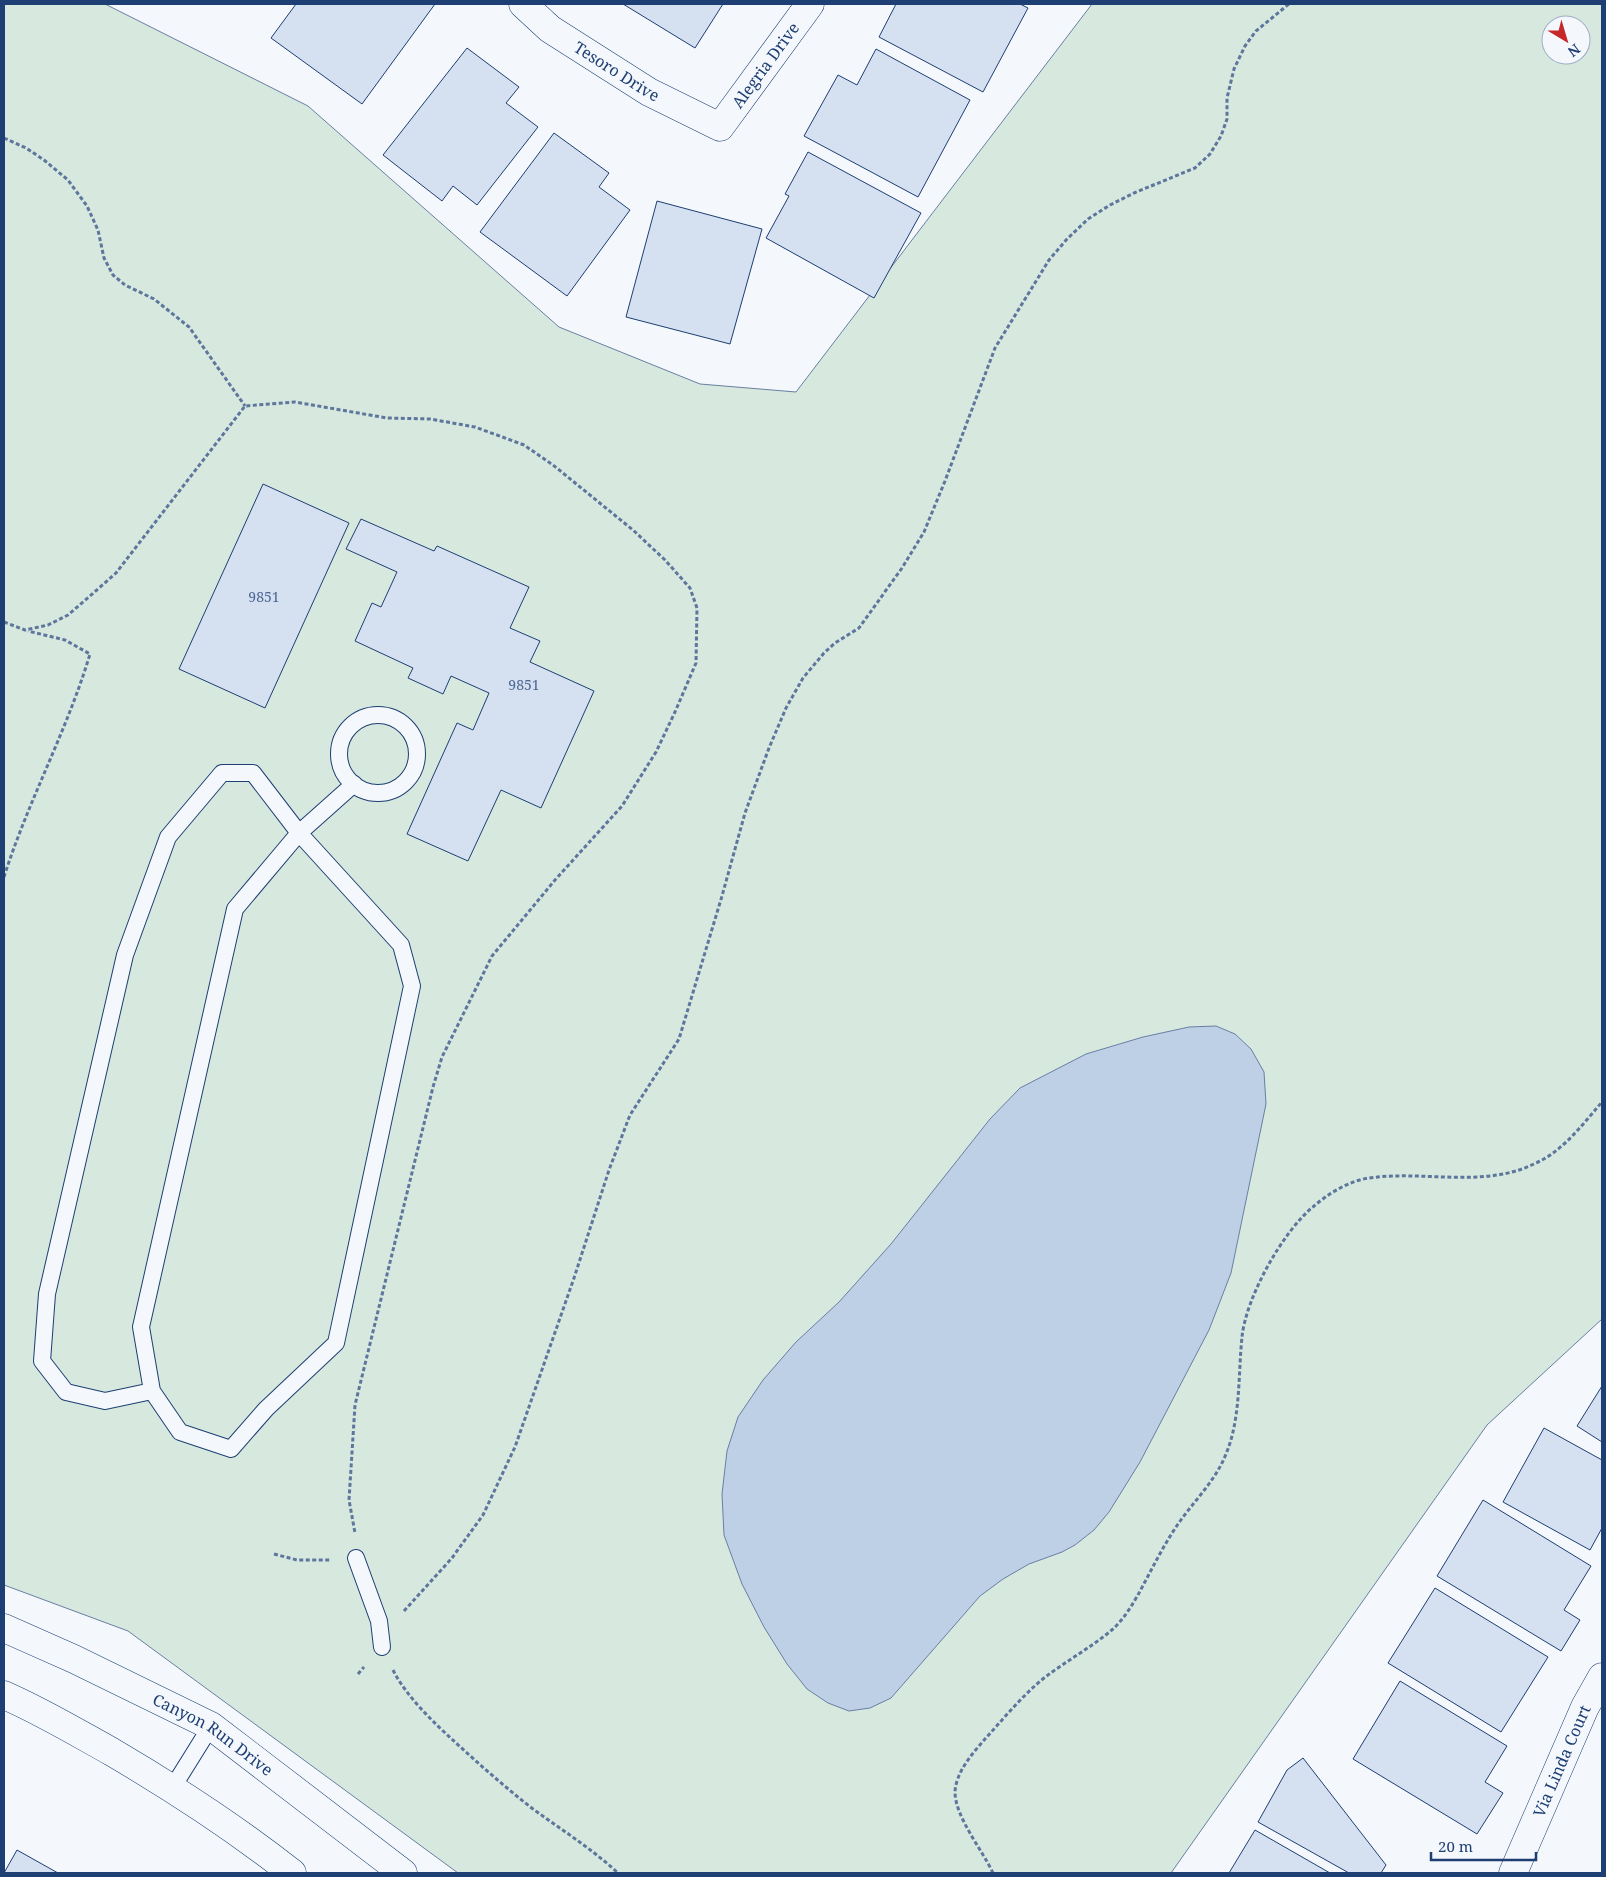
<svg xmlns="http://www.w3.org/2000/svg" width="1606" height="1877" font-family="'Noto Serif',serif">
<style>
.green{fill:#d7e8df;stroke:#687fa3;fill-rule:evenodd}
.water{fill:#bed0e5;stroke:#687fa3}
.building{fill:#d5e0f0;stroke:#1d3f73}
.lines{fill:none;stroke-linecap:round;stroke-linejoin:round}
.lane-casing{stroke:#1d3f73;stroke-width:18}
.street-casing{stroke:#1d3f73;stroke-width:29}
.secondary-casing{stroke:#1d3f73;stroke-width:29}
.path{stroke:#5e769c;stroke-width:3;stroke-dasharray:4 2.5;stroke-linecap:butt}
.lane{stroke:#f4f7fb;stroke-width:16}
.street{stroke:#f4f7fb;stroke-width:28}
.secondary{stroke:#f4f7fb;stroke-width:28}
.labels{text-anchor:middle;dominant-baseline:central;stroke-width:4;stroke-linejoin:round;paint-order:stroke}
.number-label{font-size:14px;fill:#4b6792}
.street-label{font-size:16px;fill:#1d3f73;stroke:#f4f7fb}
</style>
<rect width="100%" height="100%" fill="#f4f7fb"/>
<path class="green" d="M4 4H105L308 106 559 327 700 384 796 392 1092 4H1602V1319L1487 1425 1171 1873H458L128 1631 4 1585ZM1551 25H1581V55H1551Z"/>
<polygon class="water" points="1216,1026 1235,1034 1251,1049 1264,1072 1266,1104 1231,1273 1209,1330 1140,1462 1109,1512 1094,1530 1075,1545 1062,1552 1029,1564 1003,1579 980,1596 891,1698 870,1708 849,1711 828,1703 807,1689 787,1664 764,1627 742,1584 724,1535 722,1494 727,1451 738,1417 763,1380 796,1342 839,1302 891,1244 990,1119 1020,1088 1086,1054 1143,1037 1189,1027"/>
<g class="building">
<polygon points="296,4 435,4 362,104 271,38"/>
<polygon points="623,4 723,4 695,48"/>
<polygon points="896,4 1020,4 1028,8 983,92 879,37"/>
<polygon points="467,48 519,87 506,103 538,127 477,205 453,186 442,201 383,155"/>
<polygon points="876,49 970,100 918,197 804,136 838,75 857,85"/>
<polygon points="554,133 609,173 599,187 630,210 567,296 480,232"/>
<polygon points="808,152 921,213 874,298 766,238 789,196 785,194"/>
<polygon points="657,201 762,229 730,344 626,317"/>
<polygon points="263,484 349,523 265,708 179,669"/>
<polygon points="361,519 434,551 437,546 529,587 510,628 540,641 530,662 594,691 541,808 501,790 468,861 407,834 457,723 473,730 489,693 451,676 443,694 408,678 413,668 355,641 372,603 381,607 397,572 346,549"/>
<polygon points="1602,1386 1602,1442 1577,1426"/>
<polygon points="1544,1428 1602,1460 1602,1528 1590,1550 1503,1502"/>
<polygon points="1483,1500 1591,1566 1564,1610 1580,1620 1561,1651 1437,1576"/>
<polygon points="1435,1588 1548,1657 1501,1732 1388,1663"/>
<polygon points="1400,1681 1507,1746 1485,1782 1503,1793 1477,1834 1353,1759"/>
<polygon points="1303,1758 1386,1865 1381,1873 1349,1873 1258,1822 1287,1770"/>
<polygon points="1255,1830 1330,1873 1229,1873"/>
<polygon points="17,1850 58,1873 4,1873"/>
</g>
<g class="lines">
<g class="lane-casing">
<g id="lane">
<circle cx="378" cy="754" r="39"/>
<polyline points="152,1391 105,1401 66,1392 42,1361 47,1294 125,955 168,837 222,773 253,773 299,833 401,945 412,986 336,1343 266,1409 231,1449 180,1432 152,1391 141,1327 235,909 299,833 354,784"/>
<polyline points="356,1558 379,1621 382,1647"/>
<polyline points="173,1787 211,1726"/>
</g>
</g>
<g class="street-casing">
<g id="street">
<path id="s1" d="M523 4 550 29 649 92 720 127 810 4"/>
<path id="s2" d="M1513 1873 1585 1707 1602 1677"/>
</g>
</g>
<g class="secondary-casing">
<g id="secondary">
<path id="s3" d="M4 1628 74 1659 211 1726 403 1873"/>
<path d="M4 1695C41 1711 76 1732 112 1752 175 1789 235 1828 292 1873"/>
</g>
</g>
<g class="path">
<polyline points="4,138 26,148 44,160 68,180 87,206 98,230 104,258 113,275 125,285 154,299 189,327 245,406"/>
<polyline points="4,622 25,630 48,625 68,615 90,596 116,573 245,406 295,402 387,418 430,419 475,427 524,445 553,465 633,530 665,560 690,588 697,608 696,663 675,712 656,752 622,806 555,880 492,956 442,1057 433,1087 355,1405 349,1500 355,1533"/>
<path d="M4 877C28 801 67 731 90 654L65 640 28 631"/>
<polyline points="274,1554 297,1560 330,1560"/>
<polyline points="404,1611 452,1558 483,1515 515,1447 574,1278 609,1170 630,1115 679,1039 722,896 745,813 769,748 786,708 803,678 824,653 835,643 859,628 902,568 924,532 945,481 995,348 1049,260 1067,239 1088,219 1110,205 1134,193 1195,168 1210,154 1221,136 1227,119 1227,98 1234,69 1245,46 1256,31 1289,4"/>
<path d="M393 1670C406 1696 433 1722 455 1742 480 1765 506 1788 533 1809 562 1830 592 1849 618 1873"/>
<polyline points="358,1674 364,1667"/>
<path d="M993 1873C983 1851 955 1817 955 1792 956 1772 972 1754 985 1739 1004 1718 1022 1696 1044 1678 1066 1661 1092 1647 1113 1629 1123 1620 1133 1604 1139 1593 1152 1569 1163 1546 1178 1524 1194 1501 1216 1480 1226 1454 1241 1418 1238 1375 1242 1337 1246 1297 1283 1231 1314 1206 1329 1193 1349 1181 1369 1178 1424 1170 1485 1189 1536 1163 1563 1151 1583 1124 1602 1102"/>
</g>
<use href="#lane" class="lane"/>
<use href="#street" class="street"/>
<use href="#secondary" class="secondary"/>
</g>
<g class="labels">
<g class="number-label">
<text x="264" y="596">9851</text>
<text x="524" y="684">9851</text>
</g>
<g class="street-label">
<text stroke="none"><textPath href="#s1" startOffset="310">Alegria Drive</textPath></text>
<text stroke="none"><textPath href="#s1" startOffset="116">Tesoro Drive</textPath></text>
<text stroke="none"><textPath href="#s3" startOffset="235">Canyon Run Drive</textPath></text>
<text stroke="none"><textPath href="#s2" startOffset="122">Via Linda Court</textPath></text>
</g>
</g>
<rect width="1606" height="1877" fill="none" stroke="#1d3f73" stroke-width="10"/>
<g transform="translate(1566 40) rotate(142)"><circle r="24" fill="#f4f7fb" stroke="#9eadc5"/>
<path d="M0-4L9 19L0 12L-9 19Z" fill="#c62828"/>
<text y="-8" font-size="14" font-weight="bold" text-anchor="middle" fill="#1d3f73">N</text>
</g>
<path d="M1431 1852v8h105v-8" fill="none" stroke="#1d3f73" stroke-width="2.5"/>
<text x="1438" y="1852" font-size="15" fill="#1d3f73" stroke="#f4f7fb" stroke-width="4" paint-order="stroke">20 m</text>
</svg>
